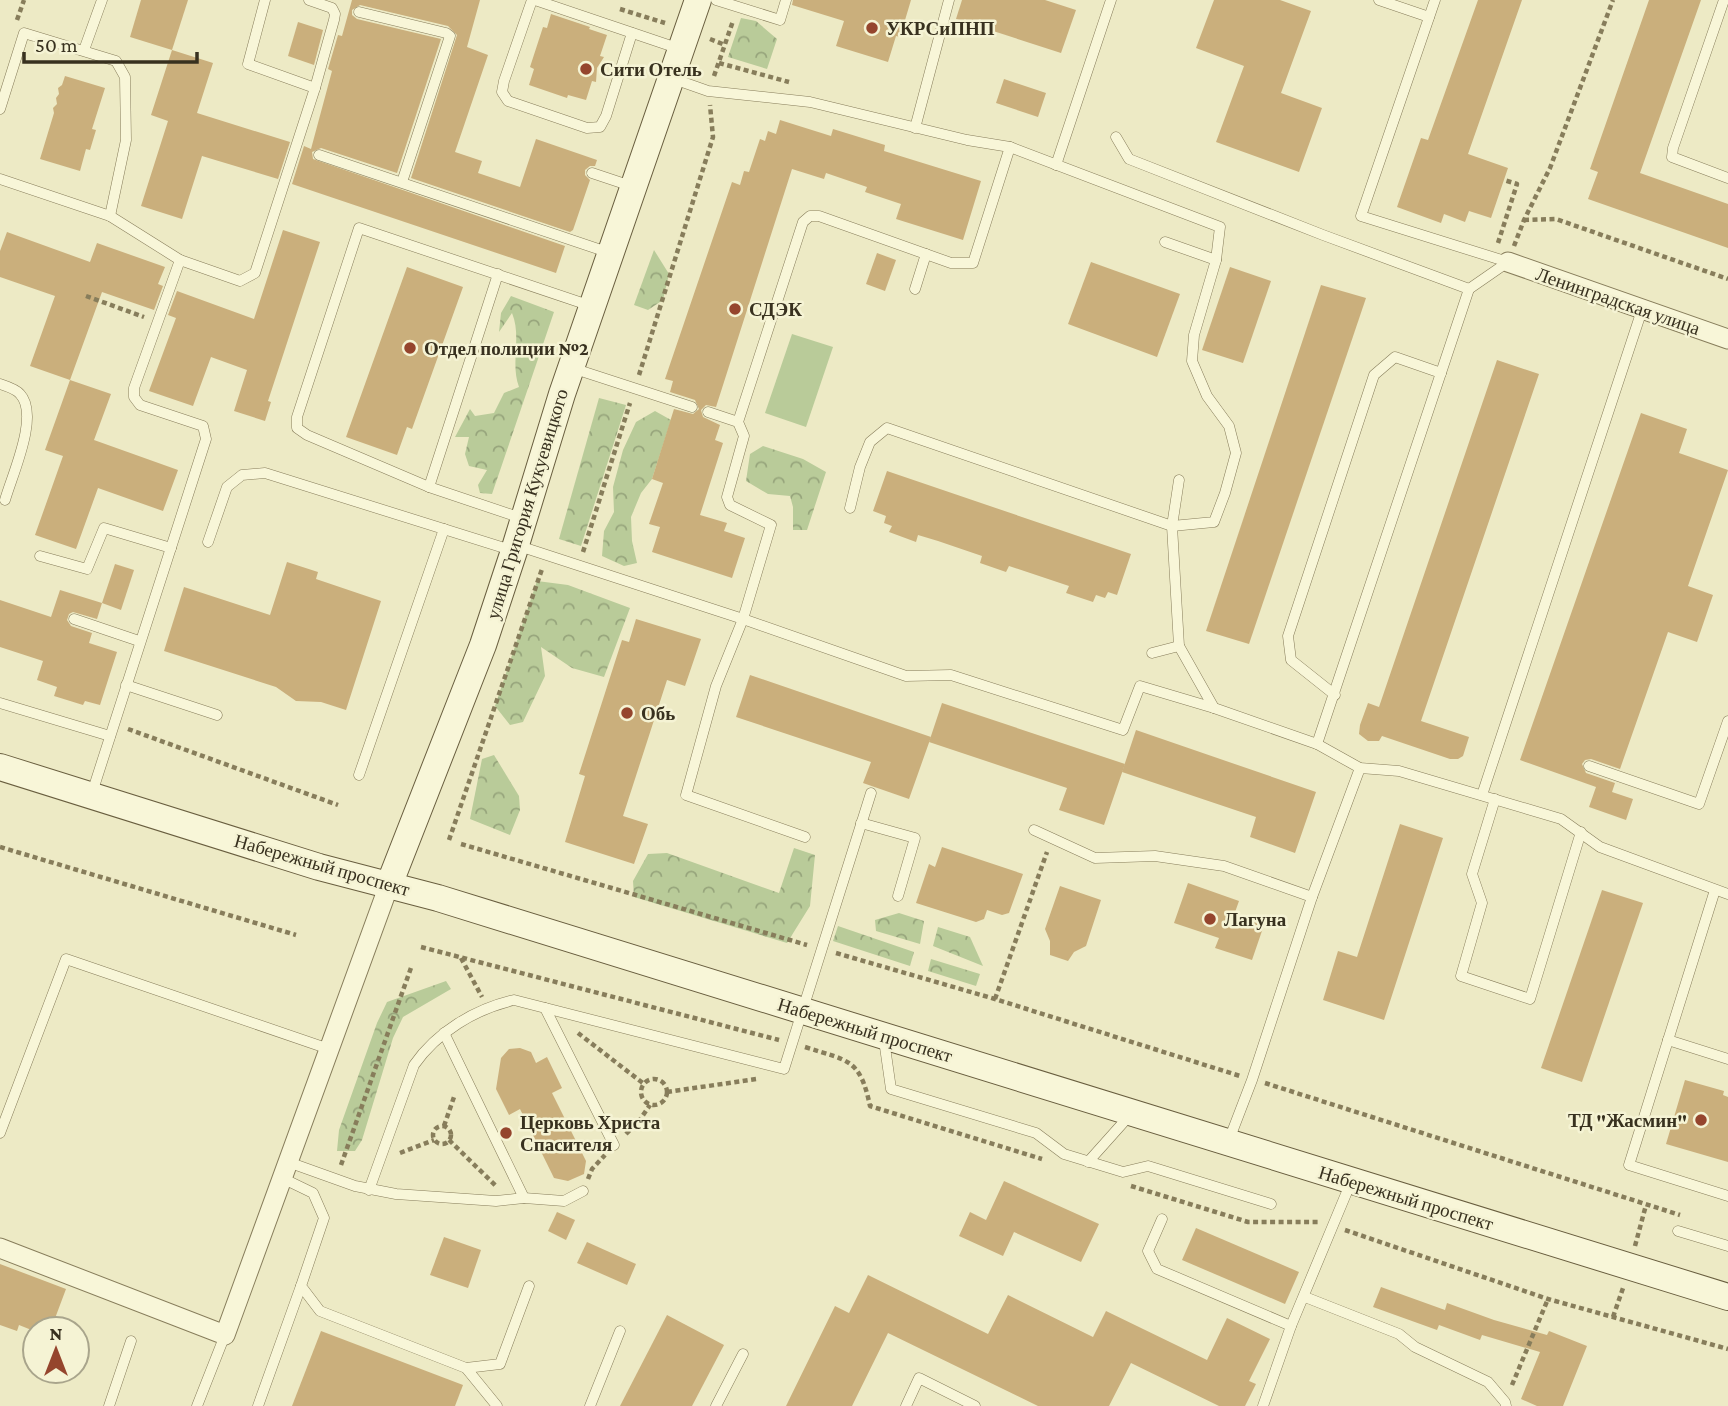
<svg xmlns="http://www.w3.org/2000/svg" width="1728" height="1406" font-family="'Crimson Pro',serif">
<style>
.forest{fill:url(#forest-crowns)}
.pitch{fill:#b9cb99}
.building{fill:#caaf7c}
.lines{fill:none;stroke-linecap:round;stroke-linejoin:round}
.lane-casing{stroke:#877d5b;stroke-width:11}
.street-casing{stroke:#877d5b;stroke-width:21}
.secondary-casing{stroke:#695e3f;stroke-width:28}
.path{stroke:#877d5b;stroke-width:4.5;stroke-dasharray:5 3.5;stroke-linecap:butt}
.lane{stroke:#f8f6d8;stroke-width:10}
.street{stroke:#f8f6d8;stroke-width:19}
.secondary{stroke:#f8f6d8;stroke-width:26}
.poi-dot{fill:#95452d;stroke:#f5f3d4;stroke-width:2.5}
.labels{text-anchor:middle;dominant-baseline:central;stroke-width:5;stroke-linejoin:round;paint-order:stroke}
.poi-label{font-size:19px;font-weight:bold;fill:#38311f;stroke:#f5f3d4;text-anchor:start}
.street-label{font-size:19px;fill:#38311f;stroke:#f5f3d4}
</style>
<defs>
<pattern id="forest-crowns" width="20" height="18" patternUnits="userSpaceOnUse" patternTransform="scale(1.75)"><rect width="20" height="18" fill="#b9cb99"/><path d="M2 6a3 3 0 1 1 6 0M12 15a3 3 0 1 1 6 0" fill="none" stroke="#97a57c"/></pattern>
</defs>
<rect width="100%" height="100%" fill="#edeac5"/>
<g class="forest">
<polygon points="741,18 756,21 777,39 767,69 728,57"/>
<polygon points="654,250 669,274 663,300 648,310 634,305"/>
<path d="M511 296 554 312 492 494 480 493 478 485 487 470 469 466 465 454 469 437H455L470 409 475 416 494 413 504 393 519 387C510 363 522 337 512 313L499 332 501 313Z"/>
<polygon points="599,398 626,405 581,546 559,539"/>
<polygon points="655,411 671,420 652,479 641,493 631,517 632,541 637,563 624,566 602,556 604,531 614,512 613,487 623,450 636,422"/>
<polygon points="763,446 803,459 826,472 807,530 793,530 793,507 790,496 768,494 746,481 750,454"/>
<polygon points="537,581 568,585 630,608 604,677 572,668 541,647 545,676 523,722 510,725 495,706"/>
<polygon points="494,755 519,796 520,810 510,835 470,819 482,759"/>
<polygon points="794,848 815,855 810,906 787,943 634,897 633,881 648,854 667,853 779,893"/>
<polygon points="899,913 924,921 920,944 876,931 875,920"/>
<polygon points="838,926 914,952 910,966 833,941"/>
<polygon points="938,927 970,937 983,966 933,946"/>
<polygon points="931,959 980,974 976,986 928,971"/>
<polygon points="446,981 451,989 403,1017 393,1038 362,1140 355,1151 337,1151 339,1130 377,1023 387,1002"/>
</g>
<polygon class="pitch" points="792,334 833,347 806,427 765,413"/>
<g class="building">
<polygon points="141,0 188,0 172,50 130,37"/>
<polygon points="352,0 480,0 467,47 488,55 455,152 482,161 478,173 520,187 536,139 597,160 595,166 590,166 585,170 585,175 590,180 573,230 570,232 411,178 457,35 448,26 360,5 352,10 352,15 357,19 441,39 397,173 321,148 312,152 313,159 565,246 556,273 292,184 304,146 311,149 332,71 328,69 338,35 342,36"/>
<polygon points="793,0 911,0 900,37 896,36 888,62 836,46 844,21 792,5"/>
<polygon points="962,0 1045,0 1076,10 1061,53 956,19"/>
<polygon points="1214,0 1280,0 1311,11 1281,93 1322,108 1299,172 1216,142 1244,66 1196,48"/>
<polygon points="1478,0 1522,0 1468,154 1508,168 1491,218 1469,211 1465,222 1444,214 1441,223 1397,207 1421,138 1428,140"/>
<polygon points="1649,0 1701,0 1640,173 1728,204 1728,248 1588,199 1598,172 1590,169"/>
<polygon points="551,14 590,27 589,29 607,35 600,56 604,57 597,68 596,82 592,81 586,100 568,95 567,98 529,85 534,69 530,67 543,27 547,28"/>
<polygon points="298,22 323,30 314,65 288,56"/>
<polygon points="172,50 213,63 197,113 290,142 278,179 202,156 182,219 141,206 168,121 151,115"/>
<polygon points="65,76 105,88 92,129 96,130 90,150 86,149 80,171 40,159 54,113 53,108 57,104 56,98 59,94 58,88 62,85"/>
<polygon points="1004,79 1046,93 1038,117 996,103"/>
<polygon points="780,120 831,136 833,129 885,145 884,151 981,181 963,240 896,219 901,204 865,192 867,187 826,173 824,179 792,169 716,407 706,405 701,410 703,417 720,425 715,440 723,443 700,515 727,523 724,531 745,538 732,578 652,552 660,527 649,524 663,483 652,479 674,409 693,414 699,409 695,400 670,392 673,381 665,379 732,182 740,185 744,171 749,172 760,139 765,141 768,131 776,134"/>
<polygon points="283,230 320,242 268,401 271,402 265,421 234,411 247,370 211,357 193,406 149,391 176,318 168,315 177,291 254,319"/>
<polygon points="7,232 90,262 97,243 165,267 158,284 163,286 154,310 102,292 70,380 30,366 55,296 0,277 0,251"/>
<polygon points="877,253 896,260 885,291 866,284"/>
<polygon points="1091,262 1180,294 1157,357 1068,324"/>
<polygon points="407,267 463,287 412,429 407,427 397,455 346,437"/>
<polygon points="1230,267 1271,281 1243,363 1202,350"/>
<polygon points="1321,285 1366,298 1249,644 1206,631"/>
<polygon points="1497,360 1539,374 1421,721 1469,737 1463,756 1458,759 1450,759 1382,736 1379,741 1368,741 1359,734 1360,725 1368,703 1379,707"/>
<polygon points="70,380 111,394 94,440 178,470 163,511 98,488 76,549 35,535 63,456 45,450"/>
<polygon points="1641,413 1687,429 1679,453 1728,470 1688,586 1713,595 1697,642 1668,632 1620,769 1591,759 1585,760 1582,764 1586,773 1615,783 1612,792 1633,799 1626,820 1589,807 1596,787 1520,760"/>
<polygon points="887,471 1131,554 1117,595 1108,592 1105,598 1096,595 1093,602 1066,593 1069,586 1009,566 1006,572 980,563 982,556 938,541 918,535 916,542 889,532 892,526 884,523 886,516 873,511"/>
<polygon points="287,562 318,572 316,579 381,601 346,710 321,702 296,701 276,687 164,651 184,587 270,615"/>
<polygon points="115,564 134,570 121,610 102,603"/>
<polygon points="60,590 102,603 97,619 73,612 69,614 67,620 71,626 92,633 89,643 117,652 100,705 85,701 83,705 54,696 57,687 37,680 43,661 0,647 0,600 51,617"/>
<polygon points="636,619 701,639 685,686 667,680 623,816 648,824 634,864 565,842 585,776 579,774 622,640 629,642"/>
<polygon points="750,675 931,737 909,799 863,783 871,762 736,717"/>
<polygon points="942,703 1125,764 1104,825 1059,810 1067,788 929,742"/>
<polygon points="1136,730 1316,792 1295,853 1250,837 1256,817 1122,772"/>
<polygon points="1400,824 1443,838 1384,1020 1323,1000 1338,951 1357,957"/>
<polygon points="942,847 1023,874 1009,913 1002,915 987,910 984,919 976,922 916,903 929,864 935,867"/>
<polygon points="1188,883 1239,901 1234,915 1264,925 1252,960 1215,948 1219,938 1174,923"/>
<polygon points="1060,886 1101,900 1086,946 1074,952 1068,961 1050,955 1050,941 1045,929"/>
<polygon points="1602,890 1643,903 1582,1082 1541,1068"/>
<polygon points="520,1048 531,1052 536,1063 547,1057 562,1088 552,1093 586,1161 584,1174 568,1181 554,1178 520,1109 509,1115 496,1089 501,1058 509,1049"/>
<polygon points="1685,1080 1724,1091 1723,1095 1728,1097 1728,1162 1666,1144"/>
<polygon points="1004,1181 1099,1224 1081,1262 1014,1232 1003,1256 959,1236 970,1212 986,1220"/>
<polygon points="557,1212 575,1220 566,1240 548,1231"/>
<polygon points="1196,1228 1299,1272 1285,1304 1182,1260"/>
<polygon points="444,1237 481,1250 468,1288 430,1275"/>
<polygon points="587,1242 636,1264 627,1285 577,1263"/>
<polygon points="0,1264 66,1289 51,1329 29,1329 19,1325 17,1331 0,1325"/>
<polygon points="868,1275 988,1334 1008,1295 1093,1337 1106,1311 1207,1360 1227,1318 1270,1339 1249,1381 1256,1384 1245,1406 1219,1406 1131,1363 1109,1406 1038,1406 888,1333 852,1406 786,1406 835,1306 849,1313"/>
<polygon points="1381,1287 1445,1310 1447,1303 1494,1320 1547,1335 1549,1331 1587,1346 1563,1406 1537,1406 1521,1399 1540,1352 1482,1335 1480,1340 1439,1325 1437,1330 1373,1307"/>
<polygon points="667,1315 724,1345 692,1406 620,1406"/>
<polygon points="321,1331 463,1385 455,1406 292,1406"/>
</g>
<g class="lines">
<g class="lane-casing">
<g id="lane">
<polyline points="265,0 248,64 315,88"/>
<polyline points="532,0 504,81 502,92 508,101 587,128 600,127 606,116 632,33"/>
<polyline points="535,0 680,49"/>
<polyline points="716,0 780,20 786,0"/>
<polyline points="1379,0 1429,17"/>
<polyline points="1435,0 1361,216 1508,262"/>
<polyline points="1724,0 1673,148 1672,157 1728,178"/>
<polyline points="359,12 446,33 450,36 402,182"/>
<polyline points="84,50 102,0"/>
<polyline points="671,78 708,91 810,102 967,140 1010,147 1220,227 1216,260 1194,335 1192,361 1207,396 1229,426 1236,453 1225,493 1214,522 1172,526 887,428 870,442 860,467 850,508"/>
<polyline points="0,109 24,33 116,61 125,77 126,140 110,216"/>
<polyline points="915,128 949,0"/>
<polyline points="1116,137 1129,159 1323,235 1469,289"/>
<polyline points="319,155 610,253"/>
<polyline points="1056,165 1111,0"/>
<polyline points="592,173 631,186"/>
<polyline points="0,179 110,216 180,260 134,388 134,397 140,405 203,426 206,439 91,796"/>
<polyline points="1165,242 1216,260"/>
<polyline points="180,260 240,281 255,273 315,88 334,20 335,14 332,8 309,0"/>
<polyline points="915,289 926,254"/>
<polyline points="572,368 692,407"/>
<path d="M0 384C6 386 16 389 20 394 40 415 12 475 5 500"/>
<polyline points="708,412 738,422"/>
<polyline points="1179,480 1172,526 1179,646 1214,708 1317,744 1360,768 1399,771 1561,819 1600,847 1728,894"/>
<polyline points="429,487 498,274"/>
<polyline points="524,519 429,487 307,435 297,428 297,417 359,228 591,306"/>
<polyline points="208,542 227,487 242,475 265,473 514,551"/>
<polyline points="516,545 743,619 906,676 951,675 1123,730 1140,686 1214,708"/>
<polyline points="40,556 87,569 104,528 171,548"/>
<polyline points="74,619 139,641"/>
<polyline points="1152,653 1179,646"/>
<polyline points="126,685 217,715"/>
<polyline points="1335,695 1291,660 1288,636 1374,375 1395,357 1441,373"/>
<polyline points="0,703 110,736"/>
<polyline points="1317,744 1469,289 1508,262"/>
<polyline points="1589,766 1699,804 1728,721"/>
<polyline points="359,775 444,529"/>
<polyline points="1482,795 1642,310"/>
<polyline points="1495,799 1472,874 1482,903 1461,976 1530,999 1581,832"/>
<polyline points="861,823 915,838 898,896"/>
<polyline points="1034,830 1095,858 1155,856 1224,866 1312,897 1252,1080 1229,1140"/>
<polyline points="805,837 686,795 716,686 743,619 771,525 730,505 727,497 744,436 738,422 803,222 810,216 819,216 951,263 973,263 1010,147"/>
<polyline points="1715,890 1629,1165 1728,1196"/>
<polyline points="1312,897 1360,768"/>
<polyline points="545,1008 614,1145"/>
<polyline points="444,1033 524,1198 564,1201 583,1191"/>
<polyline points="884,1040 891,1089 1036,1133 1064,1154 1123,1172 1148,1166 1271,1204"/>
<polyline points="1668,1040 1728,1059"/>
<polyline points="0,1133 66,959 329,1049"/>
<polyline points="288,1162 355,1186 396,1194 496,1201 524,1198"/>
<polyline points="1088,1162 1130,1115"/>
<polyline points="282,1178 313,1193 324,1218 301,1286 320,1311 466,1368 497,1406"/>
<path d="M369 1190 414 1065C437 1032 475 1009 514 1000L784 1069 871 793"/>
<polyline points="1162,1219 1148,1251 1157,1269 1291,1326"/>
<polyline points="1678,1231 1728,1246"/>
<polyline points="1305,1297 1399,1334 1415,1347 1488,1382 1505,1402 1506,1406"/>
<polyline points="466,1368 500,1364 529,1286"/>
<polyline points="109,1406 131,1341"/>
<polyline points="197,1406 225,1335"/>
<polyline points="258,1406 301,1286"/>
<polyline points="590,1406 620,1331"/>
<polyline points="716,1406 743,1354"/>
<polyline points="906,1406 919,1378 975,1406"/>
<polyline points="1263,1406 1291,1326 1351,1182"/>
</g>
</g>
<g class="street-casing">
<g id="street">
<polyline points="1508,262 1728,339"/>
<polyline points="0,1248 225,1335 389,885"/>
</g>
</g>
<g class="secondary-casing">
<g id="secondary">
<polyline points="0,767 319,867 438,898 1728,1297"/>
<polyline points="389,885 483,645 514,551 562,394 698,0"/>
</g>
</g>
<g class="path">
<polyline points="620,9 665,23"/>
<polyline points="17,20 24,0"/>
<polyline points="710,39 725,45"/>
<polyline points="719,63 789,82"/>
<polyline points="714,76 733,21"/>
<polyline points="1524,220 1556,219 1728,279"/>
<polyline points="1498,243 1517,184 1504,180"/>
<polyline points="1514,246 1524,220 1550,168 1613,0"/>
<polyline points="86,296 144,317"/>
<polyline points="639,375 713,137 710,105"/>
<polyline points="583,552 630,403"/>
<polyline points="128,729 338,805"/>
<polyline points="449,840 542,569"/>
<polyline points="461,844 807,945"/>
<polyline points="0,847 296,935"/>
<polyline points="421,947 779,1040"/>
<polyline points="836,953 995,999 1240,1076"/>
<polyline points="461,958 482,997"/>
<polyline points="995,999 1047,852"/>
<polyline points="578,1033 644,1084"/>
<path d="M805 1047C848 1061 860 1058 870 1106L1042 1159"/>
<circle cx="654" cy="1092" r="13"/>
<polyline points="1265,1083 1680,1215"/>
<polyline points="667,1092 756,1079"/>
<polyline points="444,1126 455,1094"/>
<circle cx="442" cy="1135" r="9"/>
<polyline points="626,1134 639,1121 650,1105"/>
<polyline points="449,1140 496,1186"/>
<polyline points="400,1153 434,1140"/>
<polyline points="341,1165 412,965"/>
<polyline points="588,1179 592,1169 605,1155"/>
<polyline points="1131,1186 1248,1222 1320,1222"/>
<polyline points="1345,1230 1548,1299 1728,1349"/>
<polyline points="1635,1246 1646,1205"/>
<polyline points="1613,1317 1623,1288"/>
<polyline points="1512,1385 1548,1299"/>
</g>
<use href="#lane" class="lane"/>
<use href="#street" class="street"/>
<use href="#secondary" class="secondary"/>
</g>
<g class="poi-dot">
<circle cx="872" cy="28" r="7"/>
<circle cx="586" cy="69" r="7"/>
<circle cx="735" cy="309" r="7"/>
<circle cx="410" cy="348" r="7"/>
<circle cx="627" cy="713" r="7"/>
<circle cx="1210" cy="919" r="7"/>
<circle cx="1701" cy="1120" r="7"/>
<circle cx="506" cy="1133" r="7"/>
</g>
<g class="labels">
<g class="poi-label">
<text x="886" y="28">УКРСиПНП</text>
<text x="600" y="69">Сити Отель</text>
<text x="749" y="309">СДЭК</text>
<text x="424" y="348">Отдел полиции №2</text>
<text x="641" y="713">Обь</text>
<text x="1224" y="919">Лагуна</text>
<text x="1687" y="1120" text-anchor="end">ТД "Жасмин"</text>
<text x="520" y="1122">Церковь Христа<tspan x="520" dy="22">Спасителя</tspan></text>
</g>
<g class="street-label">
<text transform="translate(1618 301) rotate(19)">Ленинградская улица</text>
<text transform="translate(527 504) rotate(-73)">улица Григория Кукуевицкого</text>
<text transform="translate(322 865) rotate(16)">Набережный проспект</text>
<text transform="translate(865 1030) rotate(17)">Набережный проспект</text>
<text transform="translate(1406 1198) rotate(17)">Набережный проспект</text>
</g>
</g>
<g transform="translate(56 1350)"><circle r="33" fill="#f5f3d4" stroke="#a9a58c" stroke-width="2"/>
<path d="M0-5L12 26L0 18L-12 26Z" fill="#95452d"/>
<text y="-10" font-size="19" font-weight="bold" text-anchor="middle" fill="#38311f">N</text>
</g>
<path d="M24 52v10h173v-10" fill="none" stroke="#38311f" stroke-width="3.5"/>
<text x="35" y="52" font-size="21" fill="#38311f" stroke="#f5f3d4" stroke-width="5" paint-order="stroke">50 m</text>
</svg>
